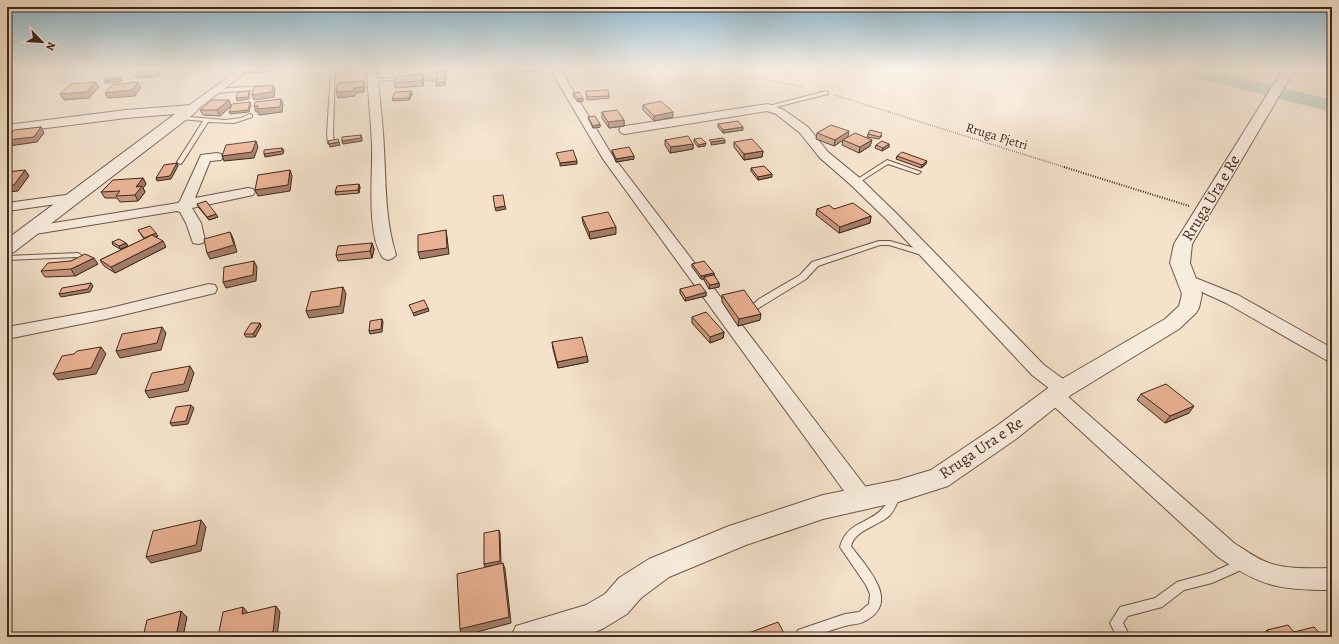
<svg xmlns="http://www.w3.org/2000/svg" width="1339" height="644" font-family="Alegreya,serif">
<style>
.lines{fill:none;stroke-linecap:round;stroke-linejoin:round}
.river{fill:#9dbfb1;fill-rule:evenodd}
.service-casing{stroke:#6c5648;stroke-width:2}
.minor-casing{stroke:#6c5648;stroke-width:2}
.tertiary-casing{stroke:#6c5648;stroke-width:2}
.path-far1{stroke:#3f281d;stroke-width:1.5;stroke-dasharray:0.5 1.5;stroke-linecap:butt}
.path{stroke:#3f281d;stroke-width:2;stroke-dasharray:1 1.5;stroke-linecap:butt}
.service{fill:#f8ecdd;fill-rule:evenodd}
.minor{fill:#f8ecdd;fill-rule:evenodd}
.tertiary{fill:#f8ecdd;fill-rule:evenodd}
.wall{fill:#c9997f;stroke:#3f281d}
.shaded-wall{fill:#a47d68;stroke:#3f281d}
.building{fill:#eab294;stroke:#3f281d}
.labels{text-anchor:middle;dominant-baseline:central;stroke-width:3;stroke-linejoin:round;paint-order:stroke}
.far-street-label{font-size:13px;fill:#3f281d;stroke:#f8ecdd}
.street-label{font-size:16px;fill:#3f281d;stroke:#f8ecdd}
</style>
<rect width="100%" height="100%" fill="#f4e2cb"/>
<filter id="stains"><feTurbulence type="fractalNoise" baseFrequency=".005" numOctaves="4"/><feColorMatrix values="0 0 0 0 .2 0 0 0 0 .09 0 0 0 0 .02 0 0 0 .5 -.17"/></filter>
<radialGradient id="worn" r=".72"><stop offset=".6" stop-color="#630" stop-opacity="0"/><stop offset="1" stop-color="#630" stop-opacity=".3"/></radialGradient>
<g class="lines">
<polygon class="river" points="1174,69 1205,69 1332,100 1332,112 1176,73"/>
<g class="service-casing">
<g id="service">
<polygon points="331,69 335,69 333,134 334,143 331,145 328,143 327,134"/>
<polygon points="416,69 420,69 417,77 425,77 435,80 433,81 425,79 373,81 371,80 373,79 412,77"/>
<polygon points="264,86 266,87 266,89 217,93 214,91 217,89"/>
<polygon points="826,91 828,92 828,94 768,109 765,107"/>
<polygon points="250,114 252,115 252,117 234,123 208,122 182,163 180,164 177,162 203,121 180,119 178,118 178,116 225,120 241,118"/>
<polygon points="887,160 921,172 918,174 888,164 858,183 856,184 853,182"/>
<polygon points="879,241 890,241 928,252 929,254 925,256 889,245 880,245 818,266 806,279 757,309 751,309 750,307 759,299 800,275 812,262"/>
<polygon points="78,253 87,259 86,261 80,261 76,257 7,260 7,256"/>
<path d="M896 490 900 491 901 494C898 501 895 510 889 516 878 526 855 530 851 546 866 567 902 602 865 621 859 625 851 624 845 626 827 631 817 637 797 637L796 634 798 630 845 614 859 612 869 604 870 594 866 585 840 547C847 521 868 525 883 508 888 503 890 497 892 491Z"/>
<polygon points="1244,558 1248,559 1250,563 1248,567 1212,583 1184,590 1162,607 1128,616 1123,623 1130,637 1117,637 1110,623 1120,607 1155,598 1177,582 1210,573"/>
</g>
</g>
<g class="minor-casing">
<g id="minor">
<polygon points="239,69 250,69 195,111 187,111 185,109 187,107"/>
<path d="M367 69H377C379 95 383 122 384 149 386 185 385 220 396 255L393 258 388 260 383 258C366 234 373 175 372 146 371 120 368 95 367 69Z"/>
<polygon points="550,69 560,69 612,155 871,494 874,500 871,506 863,509 855,506 603,159"/>
<path d="M768 104 784 110 808 127 828 152 861 179 897 214 1044 365 1070 384 1072 389 1070 394 1066 395 1234 543C1245 550 1257 559 1269 563 1289 570 1312 568 1332 568V590C1280 590 1261 587 1218 557L1047 400 1045 395 1047 390 1050 389 1032 375 887 220 851 185 820 158 800 133 776 114 767 111 625 134 621 133 619 130 621 127 625 126Z"/>
<polygon points="217,153 221,154 223,157 221,160 210,161 195,198 248,188 253,189 255,192 253,195 192,208 201,223 205,240 203,243 198,244 193,243 186,223 180,212 177,211 29,235 24,234 22,231 24,228 29,227 178,203 180,201 201,155"/>
<polygon points="73,194 78,195 80,198 78,201 7,211 7,203"/>
<polygon points="1188,275 1238,295 1332,348 1332,362 1326,360 1226,303 1182,283 1180,280 1182,277"/>
<polygon points="209,284 215,285 217,289 215,293 106,319 7,339 7,327 106,309"/>
</g>
</g>
<g class="tertiary-casing">
<g id="tertiary">
<polygon points="1283,69 1295,69 1192,244 1190,263 1202,294 1199,308 1196,313 1179,329 1071,395 1016,439 948,486 898,502 823,519 746,545 669,577 641,598 627,614 604,628 593,633 579,637 511,637 516,626 586,605 605,594 619,578 649,559 729,526 823,495 898,480 931,470 998,425 1055,383 1165,319 1179,306 1182,294 1170,263 1174,244"/>
<polygon points="191,105 196,106 198,109 196,112 14,252 7,254 7,239 175,114 126,118 7,133 7,125 126,110"/>
</g>
</g>
<g class="path-far1">
<polyline points="714,69 803,87"/>
<polyline points="835,95 1067,168"/>
</g>
<polyline class="path" points="1064,167 1189,206"/>
<use href="#service" class="service"/>
<use href="#minor" class="minor"/>
<use href="#tertiary" class="tertiary"/>
</g>
<g class="wall">
<polygon points="270,69 268,72 243,73 242,71"/>
<polygon points="518,69 535,69 535,71 518,72"/>
<polygon points="446,73 445,85 436,86 436,83"/>
<polygon points="424,80 423,86 395,88 394,83"/>
<polygon points="411,91 412,94 409,100 393,101 392,99"/>
<polygon points="586,91 609,96 609,98 587,100"/>
<polygon points="573,93 583,101 578,102 573,96"/>
<polygon points="229,100 231,106 220,116 203,115 200,110"/>
<polygon points="643,105 673,117 654,121 643,110"/>
<polygon points="602,112 624,120 624,126 609,128 602,118"/>
<polygon points="588,117 600,124 600,127 593,128 589,120"/>
<polygon points="718,124 743,130 723,133 718,127"/>
<polygon points="817,133 848,137 843,139 872,140 870,146 859,153 842,145 843,140 834,146 816,139"/>
<polygon points="868,134 882,136 879,139 867,137"/>
<polygon points="694,139 706,143 705,146 698,147 694,142"/>
<polygon points="665,140 693,144 693,149 670,153 665,145"/>
<polygon points="734,142 763,151 762,157 744,160 734,147"/>
<polygon points="889,144 889,147 882,151 875,148 876,145"/>
<polygon points="612,150 634,159 616,162 612,152"/>
<polygon points="897,156 926,164 921,168 896,159"/>
<polygon points="751,168 772,177 758,180 751,171"/>
<polygon points="143,178 146,184 143,188 145,192 138,201 120,202 117,198 105,198 101,192"/>
<polygon points="360,187 359,193 336,195 335,192"/>
<polygon points="197,204 218,217 209,220 199,208"/>
<polygon points="817,209 834,209 871,216 870,223 839,233 816,215"/>
<polygon points="582,217 616,234 590,239 583,223"/>
<polygon points="138,230 158,236 156,237 166,247 115,273 104,266 100,260 144,239"/>
<polygon points="112,242 126,243 128,246 120,249 113,245"/>
<polygon points="372,243 374,249 372,258 338,261 336,255"/>
<polygon points="71,261 98,264 75,276 45,277 41,271"/>
<polygon points="692,264 714,273 714,275 719,283 719,287 709,289 704,280 704,279 701,279 692,267"/>
<polygon points="680,289 706,292 706,296 685,301 680,293"/>
<polygon points="722,295 760,320 738,326 722,302"/>
<polygon points="692,317 724,332 723,338 710,343 692,323"/>
<polygon points="260,323 261,326 255,337 246,337 244,334"/>
<polygon points="552,342 587,356 588,362 558,368 553,349"/>
<polygon points="1141,394 1189,413 1165,423 1137,400"/>
<polygon points="1267,630 1294,632 1323,637 1262,637 1261,636"/>
</g>
<g class="shaded-wall">
<polygon points="160,71 161,73 158,77 137,78 135,76"/>
<polygon points="423,74 424,80 423,86 421,81"/>
<polygon points="121,77 122,79 120,82 105,83 104,81"/>
<polygon points="364,81 365,86 364,92 356,93 355,96 338,98 336,92 354,88"/>
<polygon points="96,82 99,87 89,98 64,100 60,94"/>
<polygon points="138,82 141,88 135,96 108,98 105,93"/>
<polygon points="273,85 275,90 274,97 254,100 252,95"/>
<polygon points="249,91 250,93 249,99 237,101 236,98"/>
<polygon points="411,91 412,94 409,100 409,98"/>
<polygon points="583,98 583,101 578,102 578,99"/>
<polygon points="281,99 283,104 282,112 259,115 258,112 256,112 254,106"/>
<polygon points="229,100 231,106 220,116 217,110"/>
<polygon points="250,102 251,104 249,112 230,114 229,112"/>
<polygon points="673,112 673,117 654,121 654,116"/>
<polygon points="624,120 624,126 609,128 608,122"/>
<polygon points="600,124 600,127 593,128 593,126"/>
<polygon points="41,127 44,133 37,142 9,146 7,142 7,140"/>
<polygon points="743,127 743,130 723,133 723,130"/>
<polygon points="849,131 848,137 834,146 835,140"/>
<polygon points="361,135 362,138 362,141 343,144 342,141"/>
<polygon points="725,140 725,143 711,145 711,142"/>
<polygon points="872,140 870,146 859,153 860,147"/>
<polygon points="256,141 258,147 254,158 224,161 222,156"/>
<polygon points="339,142 340,145 330,147 329,144"/>
<polygon points="706,143 705,146 698,147 699,145"/>
<polygon points="693,144 693,149 670,153 671,147"/>
<polygon points="889,144 889,147 882,151 883,148"/>
<polygon points="282,148 284,150 283,154 265,157 264,154"/>
<polygon points="763,151 762,157 744,160 744,154"/>
<polygon points="634,156 634,159 616,162 616,159"/>
<polygon points="577,161 577,164 560,166 560,163"/>
<polygon points="927,161 926,164 921,168 922,165"/>
<polygon points="177,163 178,166 171,179 157,181 156,178"/>
<polygon points="25,170 29,176 18,191 7,192 7,186"/>
<polygon points="290,170 292,176 290,191 258,196 255,190"/>
<polygon points="772,174 772,177 758,180 758,177"/>
<polygon points="143,178 146,184 143,188 145,192 138,201 135,195 136,187"/>
<polygon points="359,184 360,187 359,193 358,190"/>
<polygon points="505,206 506,209 496,211 495,208"/>
<polygon points="216,214 218,217 209,220 207,217"/>
<polygon points="871,216 870,223 839,233 840,227"/>
<polygon points="616,227 616,234 590,239 589,232"/>
<polygon points="446,230 447,237 449,254 420,259 418,252"/>
<polygon points="230,232 233,238 237,252 210,259 207,253"/>
<polygon points="156,233 158,236 146,241 144,238"/>
<polygon points="163,241 166,247 115,273 111,267"/>
<polygon points="126,243 128,246 120,249 119,246"/>
<polygon points="372,243 374,249 372,258 370,251"/>
<polygon points="94,258 98,264 75,276 71,269"/>
<polygon points="254,261 257,267 256,281 226,288 223,282"/>
<polygon points="714,273 714,276 704,277 704,279 701,279 701,276"/>
<polygon points="91,283 93,286 90,292 61,297 59,294"/>
<polygon points="719,283 719,287 709,289 710,285"/>
<polygon points="343,287 346,294 343,313 309,318 306,311"/>
<polygon points="706,292 706,296 685,301 686,298"/>
<polygon points="428,308 429,311 414,316 413,313"/>
<polygon points="761,314 760,320 738,326 739,319"/>
<polygon points="382,319 383,322 382,332 370,334 369,331"/>
<polygon points="260,323 261,326 255,337 253,334"/>
<polygon points="162,327 166,333 161,350 120,358 116,351"/>
<polygon points="724,332 723,338 710,343 710,337"/>
<polygon points="101,347 106,354 96,374 58,380 53,374"/>
<polygon points="587,356 588,362 558,368 557,362"/>
<polygon points="190,366 194,373 188,391 149,398 145,391"/>
<polygon points="191,405 194,408 188,424 172,426 170,423"/>
<polygon points="1194,406 1189,413 1165,423 1170,416"/>
<polygon points="201,520 206,527 201,551 151,563 146,557"/>
<polygon points="499,530 500,533 501,564 485,567 484,564"/>
<polygon points="7,536 11,540 7,550"/>
<polygon points="503,563 505,569 511,623 462,636 460,629"/>
<polygon points="276,606 280,612 277,637 251,637"/>
<polygon points="243,607 248,613 242,614"/>
<polygon points="181,611 187,617 183,637 176,637"/>
</g>
<g class="building">
<polygon points="243,69 268,69 242,71"/>
<polygon points="160,71 157,74 135,76 138,72"/>
<polygon points="446,71 445,82 436,83 437,72"/>
<polygon points="423,74 421,81 394,83 396,76"/>
<polygon points="121,77 118,79 104,81 106,78"/>
<polygon points="364,81 363,87 354,88 354,91 336,92 338,83"/>
<polygon points="96,82 86,92 60,94 71,84"/>
<polygon points="138,82 132,90 105,93 112,85"/>
<polygon points="273,85 272,92 252,95 254,87"/>
<polygon points="608,90 609,96 587,97 586,91"/>
<polygon points="249,91 248,97 236,98 238,92"/>
<polygon points="411,91 409,98 392,99 395,92"/>
<polygon points="579,92 583,98 578,99 573,93"/>
<polygon points="281,99 280,107 257,109 258,106 254,106 255,102"/>
<polygon points="212,100 229,100 217,110 200,110"/>
<polygon points="661,101 673,112 654,116 643,105"/>
<polygon points="250,102 248,110 229,112 232,104"/>
<polygon points="617,110 624,120 608,122 602,112"/>
<polygon points="595,116 600,124 593,126 588,117"/>
<polygon points="738,121 743,127 723,130 718,124"/>
<polygon points="831,125 849,131 835,140 817,133"/>
<polygon points="41,127 34,137 7,140 7,138 14,130"/>
<polygon points="870,130 882,133 880,137 868,134"/>
<polygon points="855,133 872,140 860,147 843,140"/>
<polygon points="361,135 361,138 342,141 342,137"/>
<polygon points="688,136 693,144 671,147 665,140"/>
<polygon points="701,138 706,143 699,145 694,139"/>
<polygon points="723,138 725,140 711,142 709,140"/>
<polygon points="338,139 339,142 329,144 328,141"/>
<polygon points="752,139 763,151 744,154 734,142"/>
<polygon points="256,141 252,152 222,156 226,145"/>
<polygon points="882,141 889,144 883,148 876,145"/>
<polygon points="629,147 634,156 616,159 612,150"/>
<polygon points="282,148 282,151 264,154 264,150"/>
<polygon points="573,150 577,161 560,163 556,153"/>
<polygon points="902,152 927,161 922,165 897,156"/>
<polygon points="177,163 170,176 156,178 164,165"/>
<polygon points="764,166 772,174 758,177 751,168"/>
<polygon points="25,170 14,185 7,186 7,172"/>
<polygon points="290,170 288,185 255,190 258,175"/>
<polygon points="143,178 136,187 142,186 135,195 116,196 120,191 101,192 113,180"/>
<polygon points="359,184 358,190 335,192 337,186"/>
<polygon points="503,195 505,206 495,208 493,196"/>
<polygon points="206,201 216,214 207,217 197,204"/>
<polygon points="853,203 871,216 840,227 817,209 829,205 834,209"/>
<polygon points="608,212 616,227 589,232 582,217"/>
<polygon points="150,226 156,233 144,238 138,230"/>
<polygon points="446,230 447,248 418,252 418,235"/>
<polygon points="230,232 234,245 207,253 204,239"/>
<polygon points="152,235 163,241 111,267 100,260"/>
<polygon points="119,239 126,243 119,246 112,242"/>
<polygon points="372,243 370,251 336,255 338,246"/>
<polygon points="85,254 94,258 71,269 41,271 48,263 71,261"/>
<polygon points="254,261 253,275 223,282 224,267"/>
<polygon points="704,261 714,273 701,276 692,264"/>
<polygon points="714,275 719,283 710,285 704,277"/>
<polygon points="91,283 88,289 59,294 62,288"/>
<polygon points="700,284 706,292 686,298 680,289"/>
<polygon points="343,287 340,306 306,311 311,292"/>
<polygon points="744,290 761,314 739,319 722,295"/>
<polygon points="424,300 428,308 413,313 409,305"/>
<polygon points="706,312 724,332 710,337 692,317"/>
<polygon points="382,319 381,329 369,331 370,321"/>
<polygon points="251,323 260,323 253,334 244,334"/>
<polygon points="162,327 157,343 116,351 122,334"/>
<polygon points="582,337 587,356 557,362 552,342"/>
<polygon points="101,347 91,368 53,374 62,356 74,354 77,351"/>
<polygon points="190,366 184,384 145,391 152,373"/>
<polygon points="1166,384 1194,406 1170,416 1141,394"/>
<polygon points="191,405 186,421 170,423 176,407"/>
<polygon points="201,520 196,545 146,557 153,531"/>
<polygon points="499,530 500,561 484,564 484,533"/>
<polygon points="503,563 509,617 460,629 457,574"/>
<polygon points="276,606 273,632 251,637 218,637 223,612 243,607 242,614"/>
<polygon points="181,611 176,637 143,637 147,620"/>
<polygon points="778,622 786,637 738,637"/>
<polygon points="1288,625 1294,632 1314,627 1323,637 1274,637 1267,630"/>
<polygon points="927,632 930,637 914,637"/>
</g>
<linearGradient id="sky" x2="0" y2="1"><stop stop-color="#8ab8d2"/><stop offset="0.43" stop-color="#faf2e8"/><stop offset="1" stop-color="#faf2e8" stop-opacity="0"/></linearGradient>
<rect width="1339" height="159" fill="url(#sky)"/>
<g class="labels">
<g class="far-street-label">
<text transform="translate(997 136) rotate(17)">Rruga Pjetri</text>
</g>
<g class="street-label">
<text transform="translate(1211 198) rotate(-59)">Rruga Ura e Re</text>
<text transform="translate(981 448) rotate(-34)">Rruga Ura e Re</text>
</g>
</g>
<rect width="1339" height="644" fill="none" stroke="#f4e2cb" stroke-width="24"/>
<rect x="8" y="8" width="1323" height="628" fill="none" stroke="#3f281d" stroke-width="2"/>
<rect x="12" y="12" width="1315" height="620" fill="none" stroke="#3f281d"/>
<g transform="translate(42 42) rotate(115)" stroke="#f8ecdd" stroke-width="3" paint-order="stroke">
<path d="M0-3L7 15L0 10L-7 15Z" fill="#3f281d"/>
<text y="-6" font-size="11" font-weight="bold" text-anchor="middle" fill="#3f281d">N</text>
</g>
<rect width="100%" height="100%" filter="url(#stains)"/>
<rect width="100%" height="100%" fill="url(#worn)"/>
</svg>
